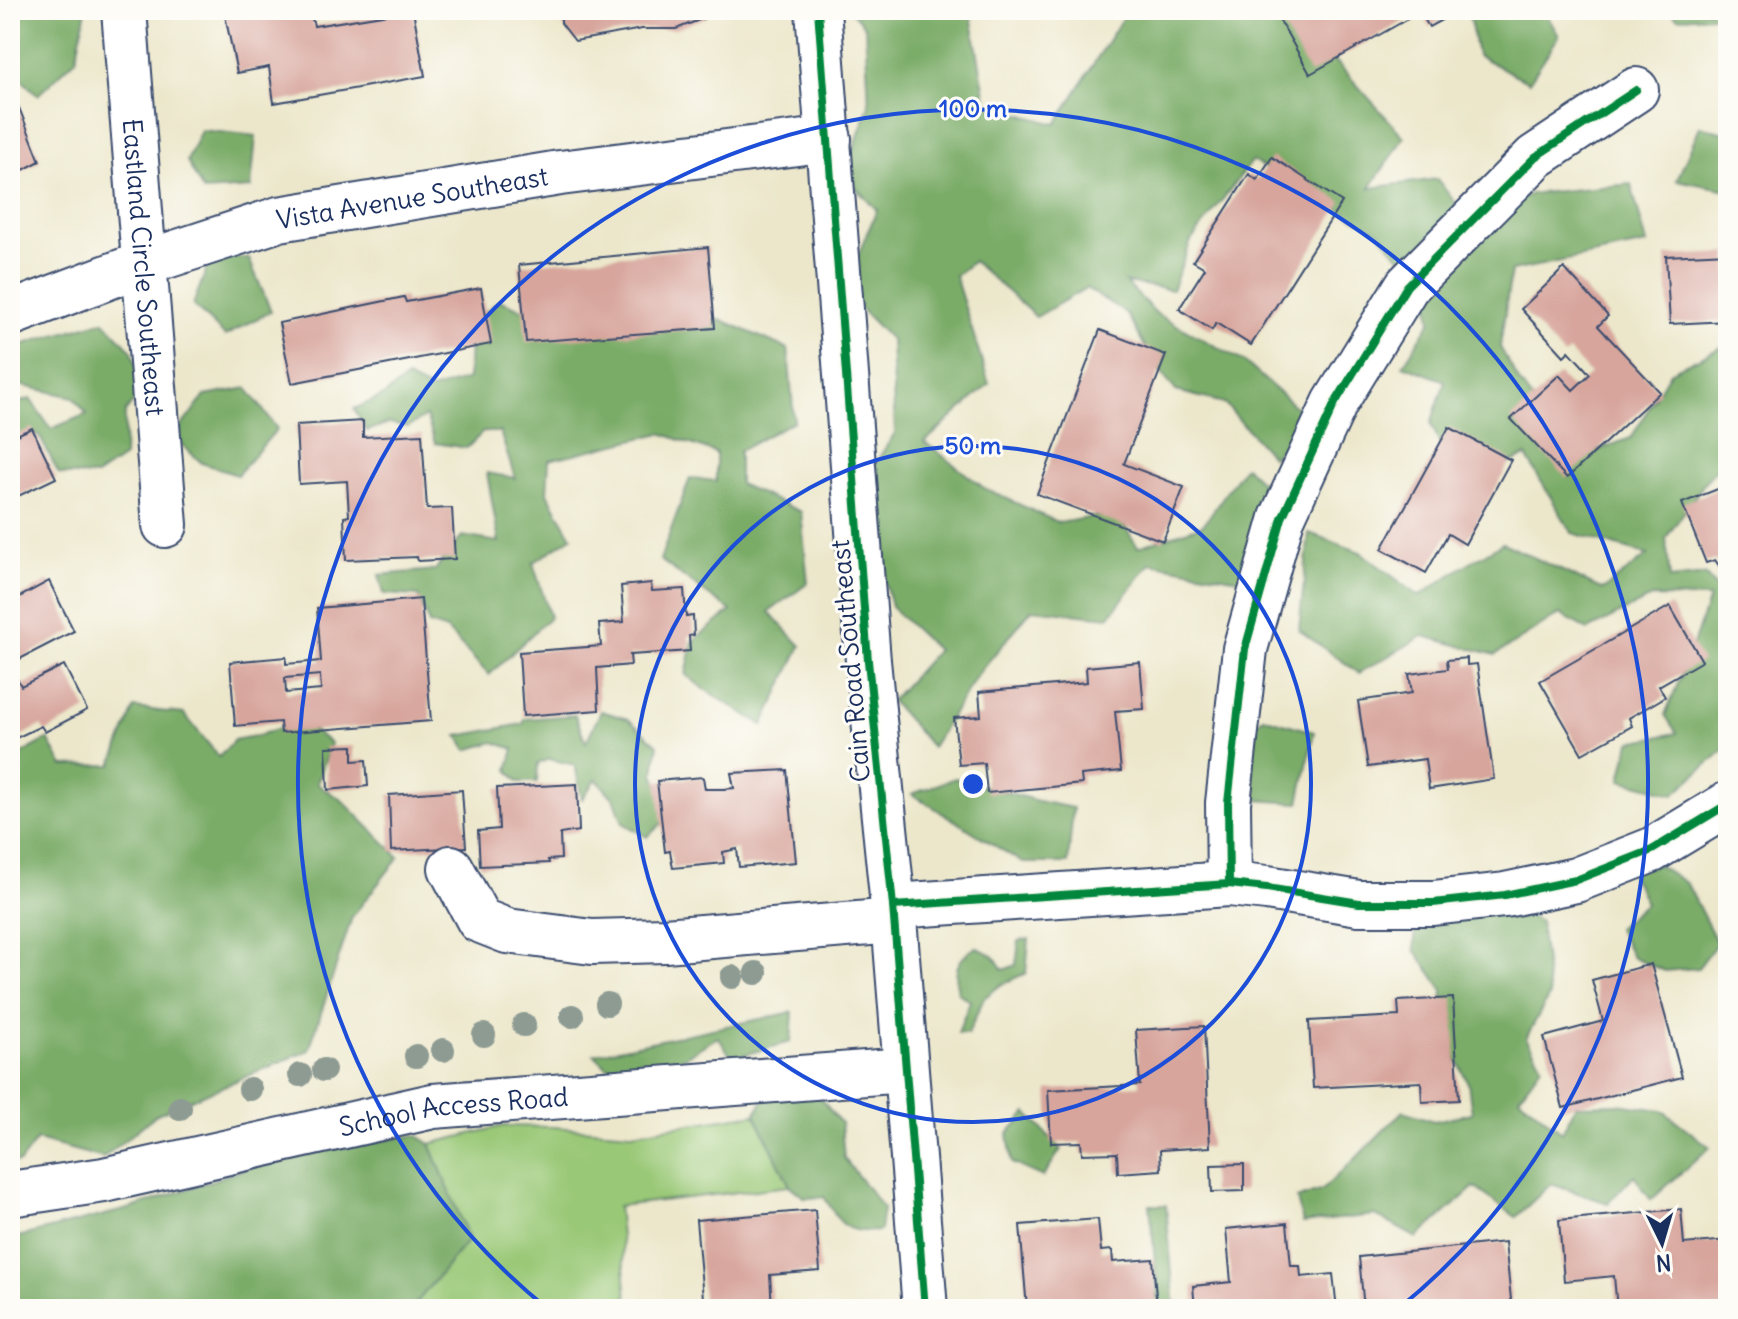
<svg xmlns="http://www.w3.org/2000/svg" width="1738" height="1319" font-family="Delius,sans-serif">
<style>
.green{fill:#99c876;stroke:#5a7c6a;stroke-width:2}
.forest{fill:#7aac67;stroke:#4a6e62;stroke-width:2}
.building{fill:#d7a59c;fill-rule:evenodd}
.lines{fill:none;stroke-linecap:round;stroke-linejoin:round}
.minor-casing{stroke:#3a4b6e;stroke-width:48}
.minor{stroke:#fff;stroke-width:44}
.cycleway-casing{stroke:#fdfcf7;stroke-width:13}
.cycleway{stroke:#00873e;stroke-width:8}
.tree{fill:#8e9b93}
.ring{fill:none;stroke:#1d4ed8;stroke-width:4}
.labels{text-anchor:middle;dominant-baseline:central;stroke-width:6;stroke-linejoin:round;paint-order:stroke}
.street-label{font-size:26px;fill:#1b2f5e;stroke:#fdfcf7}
.centre{fill:#1d4ed8;stroke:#fdfcf7;stroke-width:4}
.ring-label{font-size:24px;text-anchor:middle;font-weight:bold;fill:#1d4ed8;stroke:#fdfcf7;stroke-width:6;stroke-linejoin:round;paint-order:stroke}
</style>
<rect width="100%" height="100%" fill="#fdfcf7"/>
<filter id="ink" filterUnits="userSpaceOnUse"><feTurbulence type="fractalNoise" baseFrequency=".0125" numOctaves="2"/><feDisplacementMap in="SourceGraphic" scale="16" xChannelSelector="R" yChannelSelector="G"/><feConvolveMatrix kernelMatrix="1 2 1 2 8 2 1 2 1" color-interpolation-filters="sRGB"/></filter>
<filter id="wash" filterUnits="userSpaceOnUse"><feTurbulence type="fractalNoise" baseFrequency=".006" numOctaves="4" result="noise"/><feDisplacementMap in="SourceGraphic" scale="32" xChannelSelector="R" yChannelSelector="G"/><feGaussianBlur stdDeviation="1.8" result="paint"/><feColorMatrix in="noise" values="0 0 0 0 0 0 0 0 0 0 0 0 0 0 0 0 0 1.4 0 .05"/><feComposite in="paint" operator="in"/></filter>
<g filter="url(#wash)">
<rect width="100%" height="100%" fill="#ece7cb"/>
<polygon class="green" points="755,1114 790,1186 618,1206 628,1309 411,1309 469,1239 430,1144 503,1126 554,1127 632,1133"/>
<g class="forest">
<polygon points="10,10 86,10 76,59 38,95 10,69"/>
<polygon points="850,10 970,10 987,105 1056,124 1123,17 1143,10 1294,10 1294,15 1404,137 1370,188 1437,179 1463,213 1441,251 1530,194 1631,184 1647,244 1511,271 1500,347 1520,383 1576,458 1631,438 1671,371 1728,344 1728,458 1708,478 1666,538 1670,579 1705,575 1728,600 1728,654 1723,660 1728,668 1728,746 1674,794 1621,780 1630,742 1677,733 1665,715 1688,659 1709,598 1652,597 1588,630 1560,614 1495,655 1423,636 1359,673 1299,630 1309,533 1360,552 1419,596 1464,566 1503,543 1603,590 1648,555 1572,533 1526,456 1458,483 1431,424 1445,381 1403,365 1431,321 1427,290 1378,231 1252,161 1191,241 1172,290 1125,282 1158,315 1245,362 1310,420 1272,457 1224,403 1176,391 1153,361 1127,314 1086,288 1036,317 973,261 955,276 989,384 925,442 984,488 1059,523 1116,513 1138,547 1203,525 1245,466 1269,490 1250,581 1150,563 1109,617 1032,609 977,675 932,747 891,701 937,650 891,607 862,484 895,433 891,340 843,291 877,210 844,176 869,105 865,27"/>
<polygon points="1468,10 1544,10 1559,36 1529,82 1477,55"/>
<polygon points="1670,10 1728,10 1728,15 1677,18"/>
<polygon points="1700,126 1728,134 1728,190 1677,180"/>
<polygon points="201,130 256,136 251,188 203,191 187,161"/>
<polygon points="212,254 249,259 271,311 225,336 193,305"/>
<polygon points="499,300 555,323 722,320 788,349 794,421 739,451 739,484 801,512 808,583 769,612 801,646 763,725 707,691 686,675 693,641 731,611 660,560 690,478 716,481 716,453 661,433 549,460 547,493 572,537 533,563 550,617 489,675 447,630 429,624 418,596 384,594 379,575 435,570 462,536 499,542 487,473 515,478 500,432 483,432 467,448 435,443 426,416 408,427 389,423 367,431 354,409 383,396 407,378 431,390 468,379 471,325"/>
<polygon points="104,321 132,351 143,390 125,412 124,457 96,476 59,474 39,435 10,435 10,405 30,399 51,429 87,414 73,397 10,383 10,348"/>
<polygon points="247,388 277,429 237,475 202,463 173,437 205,396"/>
<polygon points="134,708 184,714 219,757 234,740 260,735 298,721 331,743 317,784 343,801 399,857 352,917 309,1050 157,1114 103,1158 37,1140 20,1162 10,1163 10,760 48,739 63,766 112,765"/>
<polygon points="601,711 628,719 658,745 654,773 669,817 647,837 623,823 615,800 596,779 582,799 575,765 549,759 538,764 537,782 519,782 508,770 514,749 494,742 467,750 458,736 523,724 525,719 575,715 586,742"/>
<polygon points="1263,717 1314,732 1299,803 1255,800 1220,762"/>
<polygon points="955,778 1038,801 1073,808 1068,863 1023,863 912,794"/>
<polygon points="1651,860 1687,884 1717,943 1698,968 1665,971 1633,958 1617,928 1646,903 1630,872"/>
<polygon points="1506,901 1540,922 1549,996 1526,1038 1542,1065 1519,1097 1562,1132 1576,1105 1617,1104 1662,1110 1710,1147 1651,1200 1634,1175 1608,1203 1551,1184 1516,1217 1474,1187 1417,1238 1375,1215 1303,1223 1297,1199 1322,1190 1352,1162 1403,1111 1434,1121 1472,1113 1468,1083 1440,1025 1443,990 1415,950 1415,912"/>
<path d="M1029 939 1026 973 1002 984 984 998 968 1034 958 1033 970 1001 958 993C954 971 955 960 976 947L994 956 1003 970 1016 965 1019 941Z"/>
<polygon points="793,1012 791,1042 732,1058 718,1037 666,1068 607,1067 594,1054"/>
<path d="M770 1091 815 1092 841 1123 844 1158 883 1208 880 1231C842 1233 843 1226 824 1197L805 1198 790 1186 755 1114Z"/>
<polygon points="1027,1113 1061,1149 1043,1177 1012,1163 1008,1133"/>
<polygon points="416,1135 430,1144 469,1239 411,1309 10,1309 10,1239 132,1208 277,1158"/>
<polygon points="1150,1205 1166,1205 1175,1309 1159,1309"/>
</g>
<g id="blocks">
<g class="building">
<polygon points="251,10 310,10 314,26 413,10 425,76 274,103 269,67 237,73 225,15"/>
<polygon points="561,10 706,10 707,17 676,29 642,29 575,41 561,23"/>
<polygon points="1274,10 1460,10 1429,27 1420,12 1310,74"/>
<polygon points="16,100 40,161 10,177 10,101"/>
<polygon points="1272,157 1342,202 1251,345 1216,323 1212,330 1179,309 1205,268 1193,261 1249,174 1257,180"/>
<polygon points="708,247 715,328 526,342 519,265"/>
<polygon points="1728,253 1728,321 1670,324 1666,256"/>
<polygon points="1564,268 1608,316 1598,326 1660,392 1567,478 1511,419 1559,375 1573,390 1590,374 1569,351 1564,356 1521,309"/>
<polygon points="481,288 491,344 292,383 279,323 404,297 406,302"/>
<polygon points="1100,330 1166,355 1124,464 1184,487 1163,541 1037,494"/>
<polygon points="363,421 363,437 422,434 427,509 452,508 455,559 418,561 417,557 346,560 344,517 349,516 347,481 299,484 296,425"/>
<polygon points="1449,427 1511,460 1465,544 1448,534 1426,573 1382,549"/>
<polygon points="32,428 56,478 10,500 10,438"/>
<polygon points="1728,485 1728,606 1723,606 1722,570 1715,560 1706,563 1682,503"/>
<polygon points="49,581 74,631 10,664 21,686 64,665 87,710 45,732 41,726 10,741 10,602"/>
<polygon points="651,583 652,591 684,589 686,617 693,616 694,635 689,636 690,651 630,655 631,665 597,668 599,710 523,716 519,652 601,646 599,624 624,622 621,586"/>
<path d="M421 599 431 721 281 733 280 722 235 726 230 662 286 657V664L321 661 317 608ZM320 675 321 690 286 693 285 678Z"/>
<polygon points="1670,606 1702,661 1659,686 1665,697 1629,718 1632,726 1582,754 1540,681"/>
<polygon points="1467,658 1467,665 1477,664 1494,779 1429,789 1425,759 1368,767 1358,701 1412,693 1409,674 1448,669 1447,660"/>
<polygon points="1140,662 1144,709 1115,711 1121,771 1081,775 1082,784 987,793 984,763 959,765 954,718 981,716 979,692 1087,682 1086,667"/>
<polygon points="353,746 353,761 366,760 368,786 328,790 326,747"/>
<polygon points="787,770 796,862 739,867 737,849 723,852 724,863 673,868 670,851 665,852 657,781 703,777 705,789 724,789 734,788 731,773"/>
<polygon points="577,784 579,831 560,834 561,859 548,860 549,863 480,866 478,831 499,829 497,788"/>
<polygon points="462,790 466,847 391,851 389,795"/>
<polygon points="1651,964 1682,1077 1563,1108 1544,1037 1603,1021 1592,980"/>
<polygon points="1453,998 1459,1100 1422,1102 1421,1082 1313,1088 1309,1021 1399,1016 1398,1001"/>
<polygon points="1204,1026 1210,1147 1160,1150 1161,1170 1118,1173 1117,1153 1082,1154 1081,1142 1051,1143 1048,1090 1140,1085 1136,1030"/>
<polygon points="1244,1164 1244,1191 1212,1192 1211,1165"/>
<polygon points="1681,1209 1684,1244 1728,1240 1728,1309 1617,1309 1614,1276 1564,1281 1559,1220"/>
<polygon points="815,1210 820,1271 770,1275 772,1309 704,1309 696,1220"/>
<polygon points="1098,1219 1101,1251 1112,1250 1113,1262 1153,1259 1157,1309 1027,1309 1020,1225"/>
<polygon points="1287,1223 1291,1266 1300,1266 1301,1277 1333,1274 1337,1309 1195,1309 1193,1286 1231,1282 1226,1229"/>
<polygon points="1505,1242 1512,1309 1364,1309 1359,1257"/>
</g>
</g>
</g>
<g filter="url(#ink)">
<use href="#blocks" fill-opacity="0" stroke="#3a4b6e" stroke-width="2"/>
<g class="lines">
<g class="minor-casing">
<g id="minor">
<path id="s1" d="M124 10 165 525"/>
<polyline points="818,10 868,661 893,906 925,1309"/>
<path id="s2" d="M10 314 145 263 279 219 560 173 829 139"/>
<polyline points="451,868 479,920 507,931 592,942 665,940 894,921"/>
<polyline points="1229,884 1228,803 1245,649 1282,518 1335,403 1407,286 1535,157 1636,90"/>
<polyline points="893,906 1229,884 1267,888 1359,903 1433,903 1505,895 1576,880 1652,850 1728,804"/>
<path id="s3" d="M10 1194 104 1180 433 1106 905 1070"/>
</g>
</g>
<use href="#minor" class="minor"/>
<g class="cycleway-casing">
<g id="cycleway">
<polyline points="818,10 868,661 893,906 925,1309"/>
<polyline points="1229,884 1228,803 1245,649 1282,518 1335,403 1407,286 1535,157 1636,90"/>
<polyline points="893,906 1229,884 1267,888 1359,903 1433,903 1505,895 1576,880 1652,850 1728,804"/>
</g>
</g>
<use href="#cycleway" class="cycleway"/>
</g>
<g class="tree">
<circle cx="756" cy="973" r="12"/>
<circle cx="732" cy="977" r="12"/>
<circle cx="607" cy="1004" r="12"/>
<circle cx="572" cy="1016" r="12"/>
<circle cx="524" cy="1025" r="12"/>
<circle cx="484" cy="1035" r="12"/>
<circle cx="443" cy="1050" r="12"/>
<circle cx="416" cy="1056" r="12"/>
<circle cx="324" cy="1070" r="12"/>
<circle cx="300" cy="1075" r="12"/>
<circle cx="250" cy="1089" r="12"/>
<circle cx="180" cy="1108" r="12"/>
</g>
</g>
<g class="ring">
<circle cx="973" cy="784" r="338"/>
<path d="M548 1309A675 675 0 1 1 1398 1309"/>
</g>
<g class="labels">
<g class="street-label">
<text stroke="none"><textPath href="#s2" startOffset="420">Vista Avenue Southeast</textPath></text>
<text stroke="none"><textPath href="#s1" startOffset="258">Eastland Circle Southeast</textPath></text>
<text transform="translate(850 661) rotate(-95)">Cain Road Southeast</text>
<text stroke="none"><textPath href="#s3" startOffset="452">School Access Road</textPath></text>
</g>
</g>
<circle cx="973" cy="784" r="12" class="centre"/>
<g class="ring-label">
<text x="973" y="117">100 m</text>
<text x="973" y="454">50 m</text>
</g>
<rect width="1738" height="1319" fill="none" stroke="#fdfcf7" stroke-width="40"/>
<g transform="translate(1662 1243) rotate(175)" stroke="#fdfcf7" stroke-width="6" paint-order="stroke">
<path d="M0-6L14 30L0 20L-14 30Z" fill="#1b2f5e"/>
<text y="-12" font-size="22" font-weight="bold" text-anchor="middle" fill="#1b2f5e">N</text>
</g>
</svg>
